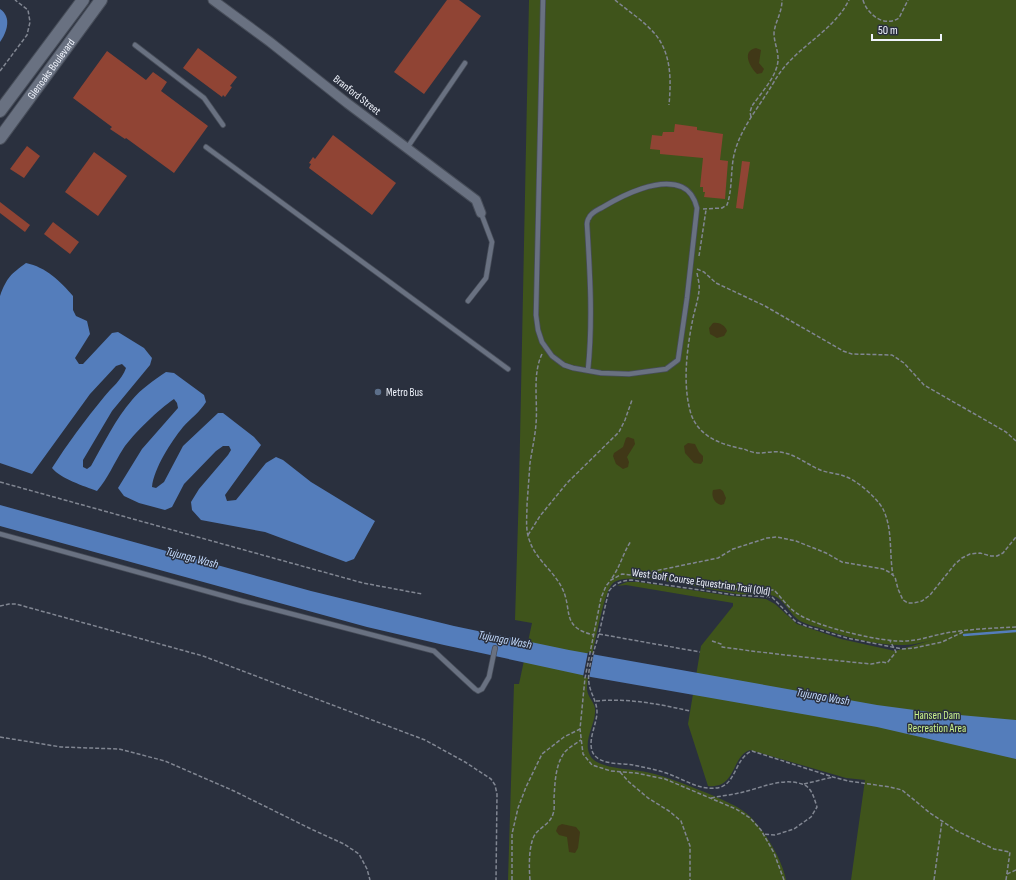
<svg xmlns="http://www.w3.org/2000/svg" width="1016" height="880" font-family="'Sofia Sans Condensed',sans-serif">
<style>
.green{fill:#3f541b}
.sand{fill:#403817}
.water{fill:#547dbb}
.pier{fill:#2a303e}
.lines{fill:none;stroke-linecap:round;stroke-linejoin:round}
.stream{stroke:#547dbb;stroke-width:2.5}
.building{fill:#904434}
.lane-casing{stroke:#474d59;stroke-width:6}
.street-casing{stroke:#474d59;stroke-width:11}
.secondary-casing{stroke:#474d59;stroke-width:14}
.path{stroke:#818692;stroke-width:1.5;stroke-dasharray:4 2;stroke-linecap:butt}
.lane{stroke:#697181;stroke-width:4.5}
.street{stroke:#697181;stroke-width:9}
.secondary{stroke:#697181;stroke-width:12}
.service-dot{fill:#5c6f8a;stroke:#2a303e;stroke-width:1.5}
.labels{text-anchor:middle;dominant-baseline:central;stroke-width:3;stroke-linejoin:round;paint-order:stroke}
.street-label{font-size:11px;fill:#eff3fc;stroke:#2a303e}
.poi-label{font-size:11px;fill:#eff3fc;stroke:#2a303e;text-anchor:start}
.park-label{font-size:11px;fill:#caf38d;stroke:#2a303e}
.water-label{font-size:12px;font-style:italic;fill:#c4dbfe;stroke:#2a303e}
</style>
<rect width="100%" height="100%" fill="#2a303e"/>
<path class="green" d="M529 0H1016V880H851L865 780 846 778 750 750C731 756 737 789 708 786L688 724 701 646 733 606V603L626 585 617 586 627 582H638L731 596 766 599 775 604 797 624 841 639 895 651 932 640C923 642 914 645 905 645 877 646 846 637 820 628 813 626 806 624 800 621 790 615 785 600 774 596 763 592 749 595 738 594 715 591 628 569 613 583 604 591 597 636 593 649V653H594L589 678H588C587 684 586 690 589 696 592 702 596 705 595 713 594 727 582 743 591 757 599 769 633 769 646 772 669 777 692 787 714 796 725 801 737 806 746 813 763 827 782 859 786 880H508L514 684H519L532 623 515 620 519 489Z"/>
<g class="sand">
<path d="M756 48 761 50 759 63 764 69 762 73 757 74C750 67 741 51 756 48Z"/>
<path d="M713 323C719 322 725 325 727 331L724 336 717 338 710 334 709 328Z"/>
<polygon points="628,437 634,439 635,444 627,457 629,462 628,467 623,469 616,464 613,456 614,453 623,447 626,438"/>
<polygon points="688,443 695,444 699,452 703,456 703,461 701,464 694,463 685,453 684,446"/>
<path d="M720 489 723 491 726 498 724 504 721 505C714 503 711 496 713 490Z"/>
<polygon points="562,824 576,827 580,832 578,848 575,853 569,852 567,837 559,835 556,831 558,826"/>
</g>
<g class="water">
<path d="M0 9C12 17 7 32 0 42Z"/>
<path d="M26 263C46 267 61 282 73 296V310L76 316 87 321 90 334 75 358 79 364H83L112 333 118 332 144 348 152 358 150 365 112 411 83 460V467L87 469 91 466C103 445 116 418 132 400 141 389 154 380 166 372L174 373 204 395 206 402C200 412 191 418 183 427 171 442 154 468 152 487L156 488 164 482 183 446 218 413H223L254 437 261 445 225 495 227 501 236 500 266 463 276 457 283 460 311 482 375 521 354 559 346 562 265 532 201 520 192 510 191 502 199 489 228 455 231 450 229 446H223L216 451 184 484 172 507 165 510 139 503 124 496 118 488 142 449 178 408 177 403 174 399C159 409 133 434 123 449 114 463 108 478 97 491 84 486 61 479 52 468 68 443 85 420 104 397 111 388 122 380 126 368L122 364 116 366 90 394 32 474 0 463V296C7 277 11 274 26 263Z"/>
<polygon points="0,505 311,591 454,626 569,650 877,705 937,713 1016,720 1016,759 877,727 591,677 444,645 367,627 0,526"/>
</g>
<polygon class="pier" points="588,652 594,653 589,678 583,677"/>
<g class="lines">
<polyline class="stream" points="964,635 1016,631"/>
</g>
<g class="building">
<polygon points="447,0 459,0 481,16 424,94 394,72"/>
<polygon points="198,48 237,77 230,86 232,87 225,97 223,95 222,97 183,68"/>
<polygon points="107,51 146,80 153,72 167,82 161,91 208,126 174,173 126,138 125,139 110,129 112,127 73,98"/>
<polygon points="675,124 697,127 697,130 723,134 720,160 728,161 725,199 704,197 705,192 703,192 703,187 700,187 703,158 660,154 660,150 650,149 652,135 662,136 663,132 674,132"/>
<polygon points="333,135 396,183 372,215 309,168 311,164 309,163 313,157 315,159"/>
<polygon points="27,146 40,156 24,178 10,169"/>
<polygon points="94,152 127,176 98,216 65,192"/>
<polygon points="742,161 750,162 743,209 736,208"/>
<polygon points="0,202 30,225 25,232 0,213"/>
<polygon points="53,222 79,242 70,254 44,234"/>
</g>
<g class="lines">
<g class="lane-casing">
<g id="lane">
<path d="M543 0 536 315 538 330 542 342 552 356 564 365 573 368 601 373 629 374 666 369 678 360 687 298 697 208C695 200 691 191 682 187 659 177 623 195 603 207 598 210 591 212 589 218 588 218 587 223 587 224 590 273 593 321 588 370"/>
<polyline points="135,45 204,98 223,125"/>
<polyline points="206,147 508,369"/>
<polyline points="407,148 465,63"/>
<polyline points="468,301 486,278 492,242 481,213"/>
<polyline points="0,534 242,601 434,651 475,689 478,691 482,689 489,677 495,648"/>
</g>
</g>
<g class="street-casing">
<polyline id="street" points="213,0 270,42 347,103 476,200 481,213"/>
</g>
<g class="secondary-casing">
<g id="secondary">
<polyline points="0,111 83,0"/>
<path id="s1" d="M0 138 101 0"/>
</g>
</g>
<g class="path">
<path d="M615 0C628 11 644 21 655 34 672 54 671 82 669 105"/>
<path d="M863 0C867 14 884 28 899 18L908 0"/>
<polyline points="0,71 27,35 30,22 28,10 15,0"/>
<path d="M751 117 750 112 752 106C761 93 779 74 778 58 778 50 774 42 774 33 775 22 782 13 782 0"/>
<path d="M703 209 722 208 727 205C733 188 730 168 735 151 741 129 757 109 769 90 773 84 777 76 782 70 802 44 834 30 849 0"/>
<polyline points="699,256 706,210"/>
<polyline points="697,269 704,272 716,283 765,306 843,351 852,354 892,355 904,363 924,385 1006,432 1016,441"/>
<path d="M697 273C698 279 700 285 699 291 698 300 695 309 693 318 687 348 682 384 691 414 699 437 722 445 744 449 748 451 754 453 759 453 766 453 773 451 780 452 795 454 805 463 818 469 826 473 836 473 844 476 857 480 877 498 883 509 893 529 889 554 893 575"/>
<path d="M542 354C532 375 538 401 536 424 535 437 532 450 530 463 529 477 528 491 527 505 527 518 525 530 530 542 536 559 553 571 561 586 574 609 559 627 594 635"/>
<polyline points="0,482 363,583 422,594"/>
<polyline points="528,535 540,516 567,483 619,432 625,420 632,400"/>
<polyline points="640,574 718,558 733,549 767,538 777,537 796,541 826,553 842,562 883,569 889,572 895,577 898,589 903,600 908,603 914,603 922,601 930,595 955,564 962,558 970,554 980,553 991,556 997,556 1003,553 1016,537"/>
<path d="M612 578C620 567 623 553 631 541"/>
<polyline points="0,606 9,604 16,604 203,656 425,740 465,762 491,779 495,785 497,794 496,880"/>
<path d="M963 632 942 642 914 648 902 649 847 638 806 626 795 621 772 597 735 595 631 580C621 581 615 583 609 591 604 609 601 629 595 647 592 658 587 672 589 683 590 693 597 701 597 712 597 725 585 744 595 756 604 765 621 763 633 765 643 767 653 769 663 772 681 777 701 793 721 787 736 782 736 757 752 751L833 777 848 781 890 787 902 790 930 813 957 831 994 849 1010 852 1006 880"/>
<polyline points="599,634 700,652"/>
<path d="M712 641 721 644 722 647C772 654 821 659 871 664L882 662 887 663 896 652 890 641"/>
<path d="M596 701C628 698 659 704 690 711"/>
<polyline points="0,737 61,747 119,749 165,761 234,791 311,829 344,844 359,854 367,869 370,880"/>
<polyline points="620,772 629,782 648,798 669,811 681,821 690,846 690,880"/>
<polyline points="804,784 833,777"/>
<path d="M711 798C720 796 730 795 739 793 759 789 781 777 802 784 812 787 814 798 817 807L811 817 794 829 775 835 763 834"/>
<polyline points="1007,874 1016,870"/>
<polyline points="512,880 512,834 518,808 526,787 542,754 564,737 580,729"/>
<path d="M530 880C529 868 528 841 537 832 543 826 551 822 553 814 555 809 554 803 554 798 555 784 555 766 564 753 568 748 575 744 581 740"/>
<path d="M784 880 774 853 761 830 750 818 736 809 665 779 636 773 611 771 592 765 583 754 580 729 585 678 601 598 606 586 611 580 622 574 678 580 729 589 774 590C782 598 788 608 798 614 817 627 884 643 907 641 922 640 937 634 952 632 973 629 995 628 1016 627"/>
<polyline points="934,880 942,821"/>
</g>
<use href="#lane" class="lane"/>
<use href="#street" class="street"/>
<use href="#secondary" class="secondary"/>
</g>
<circle class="service-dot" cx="378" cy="392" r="4"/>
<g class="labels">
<g class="street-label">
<text stroke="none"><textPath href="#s1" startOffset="86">Glenoaks Boulevard</textPath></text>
<text transform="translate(357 95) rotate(38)">Branford Street</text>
<text transform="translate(701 582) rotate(8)">West Golf Course Equestrian Trail (Old)</text>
</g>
<g class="poi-label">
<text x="386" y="392">Metro Bus</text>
</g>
<g class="park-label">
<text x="937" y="715">Hansen Dam<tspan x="937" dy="13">Recreation Area</tspan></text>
</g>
<g class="water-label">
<text transform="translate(192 558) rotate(15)">Tujunga Wash</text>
<text transform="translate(505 640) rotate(11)">Tujunga Wash</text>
<text transform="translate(823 697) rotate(10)">Tujunga Wash</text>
</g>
</g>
<path d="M872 34v6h69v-6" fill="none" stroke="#eff3fc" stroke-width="2"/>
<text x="878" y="34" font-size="12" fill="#eff3fc" stroke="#2a303e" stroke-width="3" paint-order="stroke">50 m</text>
</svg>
